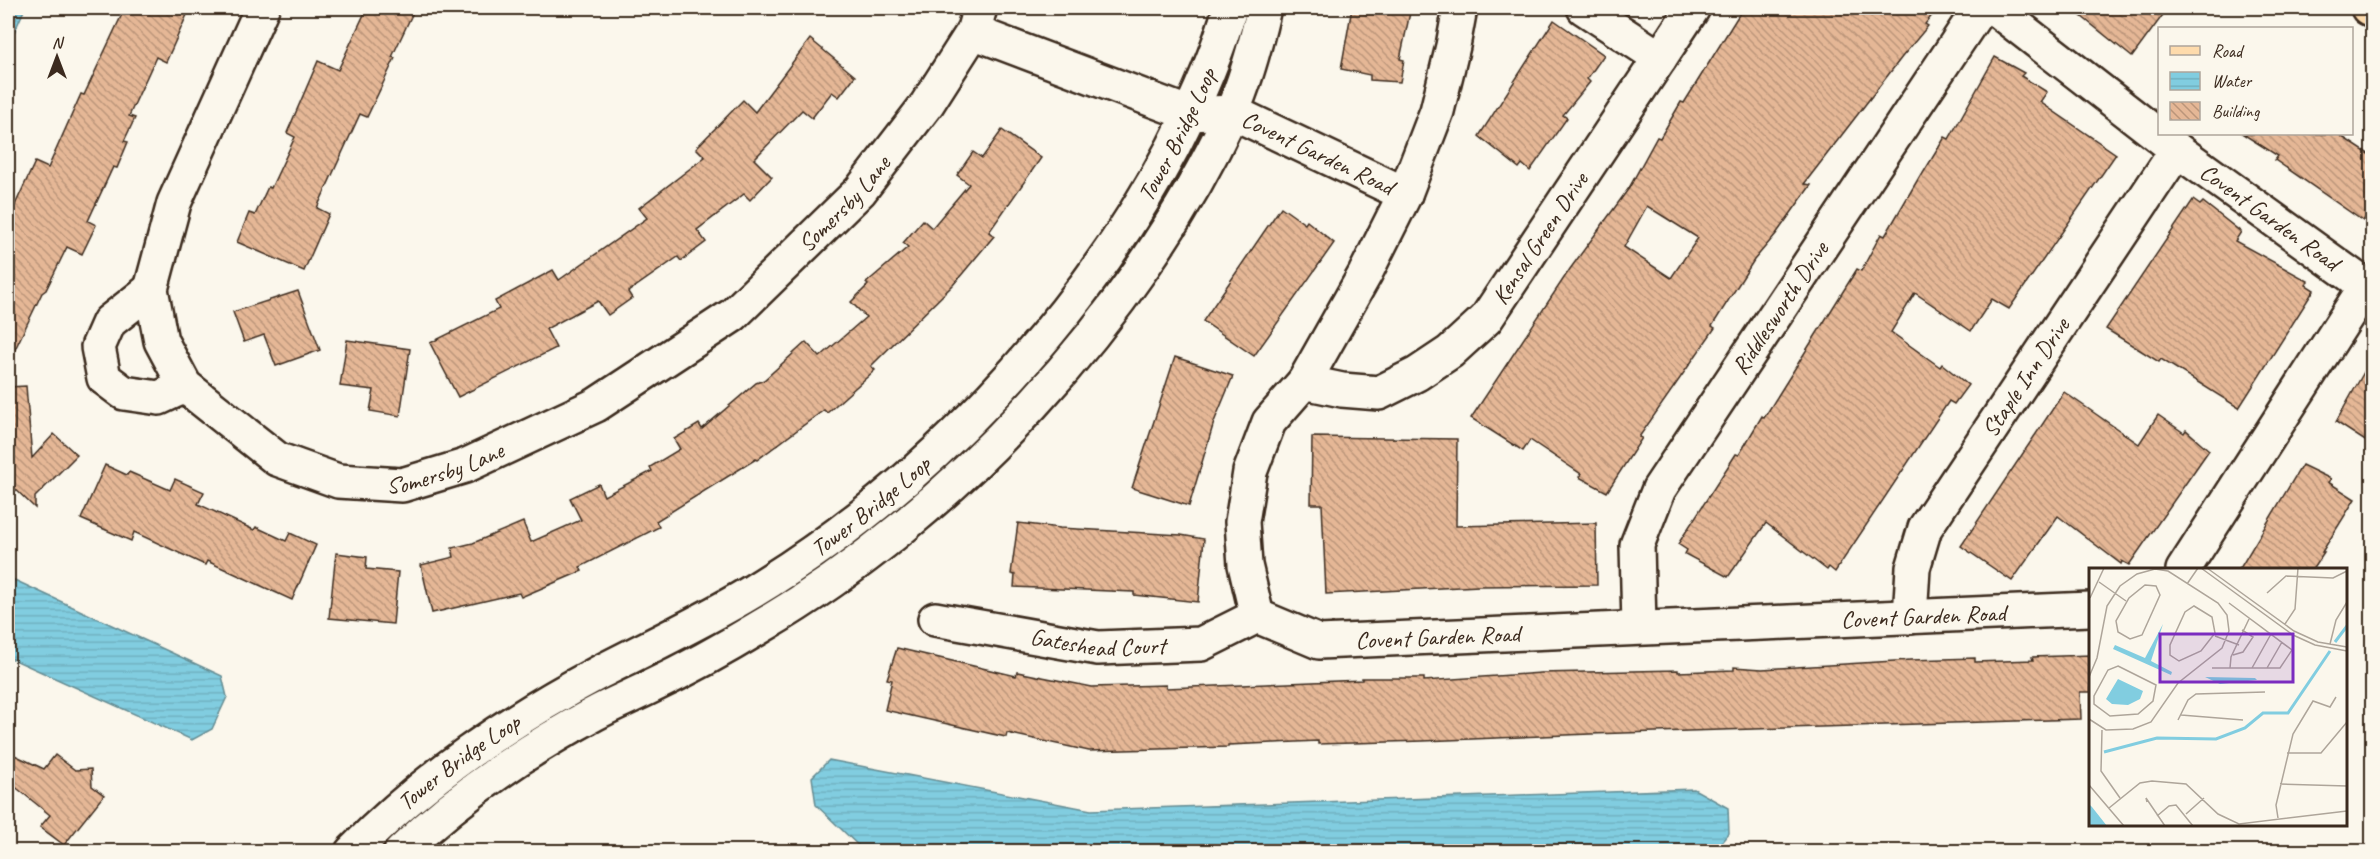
<svg xmlns="http://www.w3.org/2000/svg" width="2380" height="859" font-family="Caveat,sans-serif">
<style>
.water{fill:url(#water-rules);stroke:#658c92;stroke-width:1.5}
.building{fill:url(#building-back-hatch);stroke:#3b2a1e;stroke-width:1.5;fill-rule:evenodd}
.lines{fill:none;stroke-linecap:round;stroke-linejoin:round}
.minor-casing{stroke:#3b2a1e;stroke-width:38}
.major-casing{stroke:#3b2a1e;stroke-width:38}
.minor{stroke:#fbf7ec;stroke-width:33}
.major{stroke:#fedbac;stroke-width:33}
.labels{text-anchor:middle;dominant-baseline:central;stroke-width:4.5;stroke-linejoin:round;paint-order:stroke}
.street-label{font-size:24px;fill:#3b2a1e;stroke:#fbf7ec}
.inset-river{fill:none;stroke:#81cde0;stroke-width:3}
.inset-road{fill:none;stroke:#aea59a;stroke-width:1.5}
.view{fill:#7b2cbf;fill-opacity:0.15;stroke:#7b2cbf;stroke-width:3}
.inset-edge{fill:none;stroke:#3b2a1e;stroke-width:3}
</style>
<defs>
<pattern id="water-rules" width="6" height="5" patternUnits="userSpaceOnUse" patternTransform="scale(1.5)"><rect width="6" height="5" fill="#81cde0"/><path d="M0 2.5h6" fill="none" stroke="#70b0c0"/></pattern>
<pattern id="building-back-hatch" width="6" height="6" patternUnits="userSpaceOnUse" patternTransform="scale(1.5)"><rect width="6" height="6" fill="#e5b796"/><path d="M-1 5l2 2M0 0l6 6M5-1l2 2" fill="none" stroke="#bb957a"/></pattern>
</defs>
<rect width="100%" height="100%" fill="#fbf7ec"/>
<filter id="ink" filterUnits="userSpaceOnUse"><feTurbulence type="fractalNoise" baseFrequency=".0167" numOctaves="2"/><feDisplacementMap in="SourceGraphic" scale="12" xChannelSelector="R" yChannelSelector="G"/><feConvolveMatrix kernelMatrix="1 2 1 2 8 2 1 2 1" color-interpolation-filters="sRGB"/></filter>
<g filter="url(#ink)">
<g class="water">
<polygon points="8,8 25,8 8,46"/>
<polygon points="8,577 222,676 227,697 212,729 192,740 8,657"/>
<polygon points="829,760 1091,810 1694,789 1728,808 1729,833 1713,852 864,851 816,805 812,777"/>
</g>
<g class="building">
<polygon points="125,8 190,8 166,62 156,57 129,116 135,118 124,141 128,142 117,168 113,167 88,221 96,225 82,254 67,247 46,290 42,293 8,364 8,220 35,162 48,168 81,94 84,95"/>
<polygon points="367,8 415,8 392,57 395,58 367,117 360,114 317,208 329,214 304,271 237,242 249,213 255,215 268,187 271,188 295,137 287,133 318,61 338,70"/>
<polygon points="1352,8 1411,8 1400,59 1404,60 1400,82 1370,80 1370,75 1341,69"/>
<path d="M1743 8H1938L1925 24 1928 26 1902 57 1804 184 1811 185 1776 234 1754 260 1712 326 1715 328 1639 437 1642 438 1607 492 1579 477 1581 474 1530 440 1523 451 1471 418 1570 269 1629 188 1657 137 1660 138 1681 102 1684 103ZM1647 206 1698 238 1671 278 1624 247Z"/>
<polygon points="2071,8 2168,8 2132,57"/>
<polygon points="1554,20 1604,55 1587,79 1590,82 1563,115 1567,118 1530,171 1522,164 1519,168 1479,136"/>
<polygon points="810,39 855,76 839,97 832,92 812,118 802,110 754,159 772,177 750,200 744,194 697,230 706,242 681,261 678,257 628,292 632,298 608,315 598,301 546,329 556,348 458,397 430,343 499,309 495,301 553,270 559,280 647,218 639,208 705,157 696,148 743,100 755,112"/>
<polygon points="1995,57 2024,73 2021,76 2047,92 2040,102 2116,154 2009,309 1992,299 1971,331 1915,293 1891,332 1940,367 1942,364 1968,385 1954,404 1949,401 1835,572 1829,567 1827,570 1766,523 1728,577 1685,554 1687,550 1678,544 1736,454 1739,455 1762,416 1764,418 1857,269 1861,271 1881,234 1885,236 1921,174 1922,175 1945,137 1949,139"/>
<polygon points="1002,130 1041,158 989,232 994,236 953,285 871,366 875,370 827,413 824,410 757,460 756,459 656,521 659,527 580,567 582,571 521,597 519,593 432,613 421,565 454,557 452,548 473,543 523,522 531,542 581,520 570,498 599,484 604,496 652,471 650,467 680,449 674,439 699,424 702,429 756,383 764,380 806,342 820,357 866,317 851,302 868,285 866,283 908,247 903,243 923,220 932,228 969,184 957,175 973,152 982,158"/>
<polygon points="2243,134 2338,134 2373,157 2373,207 2363,221 2275,160 2278,156"/>
<polygon points="2193,200 2200,205 2203,202 2241,232 2235,241 2308,281 2306,285 2314,290 2239,408 2161,359 2159,362 2106,329"/>
<polygon points="1281,207 1305,224 1307,221 1334,243 1254,356 1203,321"/>
<polygon points="298,291 320,350 276,366 264,335 244,342 233,312"/>
<polygon points="347,340 410,349 400,416 370,411 374,390 340,386"/>
<polygon points="2373,356 2373,446 2336,422"/>
<polygon points="1175,357 1233,376 1214,422 1189,506 1132,488"/>
<polygon points="26,386 32,458 54,434 77,455 35,497 35,508 8,482 8,387"/>
<polygon points="2064,392 2139,444 2158,415 2184,433 2186,430 2209,450 2129,565 2122,561 2121,564 2058,516 2012,581 1961,546"/>
<polygon points="1312,437 1457,439 1456,526 1596,523 1597,585 1479,586 1326,594 1322,504 1311,504"/>
<polygon points="105,465 127,475 129,472 170,490 175,479 204,492 198,504 254,530 256,527 286,541 290,533 316,545 292,600 207,561 205,565 134,532 131,541 81,519"/>
<polygon points="2302,465 2331,479 2328,482 2355,499 2322,552 2324,552 2312,570 2239,570"/>
<polygon points="1018,523 1060,528 1181,535 1204,539 1198,602 1134,595 1134,592 1014,587 1015,575 1011,574"/>
<polygon points="336,553 367,557 366,569 398,572 393,624 329,618"/>
<polygon points="897,648 1016,676 1017,672 1092,687 1166,685 1166,688 1362,680 1362,678 1424,678 1424,681 1541,673 1678,670 1678,672 1734,670 1734,667 1762,669 1911,660 1975,658 1975,662 2033,660 2032,657 2091,655 2091,692 2080,692 2081,719 1590,734 1423,741 1318,744 1318,741 1228,745 1228,747 1089,751 1007,733 1006,737 885,710 892,680 887,679"/>
<polygon points="8,752 44,769 55,755 75,770 91,769 92,786 104,795 64,845 40,827 50,815 8,781"/>
</g>
<g class="lines">
<g class="minor-casing">
<g id="minor">
<path id="s1" d="M262 8 174 203 151 289 161 341 185 386 277 459 338 481 402 485 465 466 596 405 733 315 860 191 927 104 973 32 980 8"/>
<path id="s2" d="M1994 8 2177 150 2366 286 2183 570"/>
<path id="s3" d="M973 32 1190 114 1232 112 1405 194"/>
<polyline points="1660,58 1693,8"/>
<polyline points="151,289 109,322 98,347 104,378 124,393 159,398 185,386"/>
<path id="s4" d="M1304 382 1342 390 1379 393 1417 374 1450 352 1486 319 1660 58 1584 8"/>
<path id="s5" d="M1257 616 1319 642 2090 609"/>
<polyline points="1257,616 1245,565 1242,522 1250,472 1269,422 1304,382 1365,274 1405,194 1437,111 1453,46 1460,8"/>
<path id="s6" d="M1910 617 1913 568 1925 528 2177 150"/>
<path id="s7" d="M935 619 1098 648 1201 644 1257 616"/>
<path id="s8" d="M1639 627 1637 545 1659 489 1980 8"/>
<path id="s9" d="M352 852C425 777 508 721 600 672 650 646 702 622 750 593 922 489 1079 325 1173 147 1196 102 1217 56 1230 8"/>
<path d="M401 852C458 797 525 751 594 714 612 704 632 696 650 687 688 669 724 649 760 627 952 515 1137 317 1231 114 1246 81 1256 43 1264 8"/>
</g>
</g>
<g class="major-casing">
<polyline id="major" points="2368,8 2372,10"/>
</g>
<use href="#minor" class="minor"/>
<use href="#major" class="major"/>
</g>
</g>
<g class="labels">
<g class="street-label">
<text stroke="none"><textPath href="#s9" startOffset="1112">Tower Bridge Loop</textPath></text>
<text stroke="none"><textPath href="#s3" startOffset="369">Covent Garden Road</textPath></text>
<text stroke="none"><textPath href="#s1" startOffset="1185">Somersby Lane</textPath></text>
<text stroke="none"><textPath href="#s2" startOffset="346">Covent Garden Road</textPath></text>
<text stroke="none"><textPath href="#s4" startOffset="304">Kensal Green Drive</textPath></text>
<text stroke="none"><textPath href="#s8" startOffset="360">Riddlesworth Drive</textPath></text>
<text stroke="none"><textPath href="#s6" startOffset="272">Staple Inn Drive</textPath></text>
<text stroke="none"><textPath href="#s1" startOffset="699">Somersby Lane</textPath></text>
<text stroke="none"><textPath href="#s9" startOffset="626">Tower Bridge Loop</textPath></text>
<text stroke="none"><textPath href="#s5" startOffset="672">Covent Garden Road</textPath></text>
<text stroke="none"><textPath href="#s5" startOffset="186">Covent Garden Road</textPath></text>
<text stroke="none"><textPath href="#s7" startOffset="165">Gateshead Court</textPath></text>
<text stroke="none"><textPath href="#s9" startOffset="140">Tower Bridge Loop</textPath></text>
</g>
</g>
<g transform="translate(2089 568)">
<rect width="258" height="258" fill="#fbf7ec"/>
<path d="M74 56 62 93 83 104 82 107 24 81 26 77 56 90ZM116 109 166 110 168 112 131 116ZM29 111 54 123 51 131 39 137 23 136 17 131ZM1 237 3 239 18 258H0Z" fill="#81cde0"/>
<path class="inset-river" d="M246 74 258 58M15 184 68 170 127 171 156 160 174 145H199L241 83"/>
<path class="inset-road" d="M112 0 204 67 226 77 258 83M118 0 205 63 229 74 258 79M10 14 37 33M98 16 109 0M56 17 67 18 71 27 53 67 41 71 29 64 27 53 40 30ZM178 25 197 8 244 10 258 3M1 30 15 0M105 38 123 49 126 65 112 83 90 93 81 87V77L96 44ZM196 56 206 41 209 0M126 68 150 77M241 76 247 52 258 34M144 87 154 84 164 69 153 62M29 98 67 117 64 133 49 146 21 148 5 136V128L19 102ZM123 100H191L203 82 140 35M141 100 142 89 160 51M163 100 182 66M178 100 193 74M0 109 8 90 18 38 31 18 48 6 66 1 79 3 129 35 138 47 140 63 133 80 89 115 62 154 44 161 17 162 0 151M92 147 154 152M89 152 99 132 107 126 176 124M13 162 12 203 31 230M198 185H232L258 154M191 216 258 218M0 217 35 258M58 234 57 230 76 258M20 240 51 215 63 213 97 216 129 246 150 256 258 243M97 246 115 230M68 248 80 238 87 237 104 258M189 250 187 237 204 166 224 133 241 139 247 129"/>
<path class="view" d="M71 66H204V114H71Z"/>
<rect width="258" height="258" class="inset-edge"/>
</g>
<rect width="2380" height="859" fill="none" stroke="#fbf7ec" stroke-width="30"/>
<rect x="15" y="15" width="2350" height="829" fill="none" stroke="#3b2a1e" stroke-width="2" filter="url(#ink)"/>
<rect x="2158" y="27" width="195" height="108" fill="#fbf7ec" stroke="#aea59a" stroke-width="1.5"/>
<rect x="2170" y="46" width="30" height="9" fill="#fedbac" stroke="#aea59a" stroke-width="1.5"/>
<text x="2212" y="57" font-size="18" fill="#3b2a1e">Road</text>
<rect x="2170" y="72" width="30" height="18" fill="url(#water-rules)" stroke="#aea59a" stroke-width="1.5"/>
<text x="2212" y="87" font-size="18" fill="#3b2a1e">Water</text>
<rect x="2170" y="102" width="30" height="18" fill="url(#building-back-hatch)" stroke="#aea59a" stroke-width="1.5"/>
<text x="2212" y="117" font-size="18" fill="#3b2a1e">Building</text>
<g transform="translate(57 57)" stroke="#fbf7ec" stroke-width="4.5" paint-order="stroke">
<path d="M0-4.5L10 22L0 15L-10 22Z" fill="#3b2a1e"/>
<text y="-9" font-size="16" font-weight="bold" text-anchor="middle" fill="#3b2a1e">N</text>
</g>
</svg>
